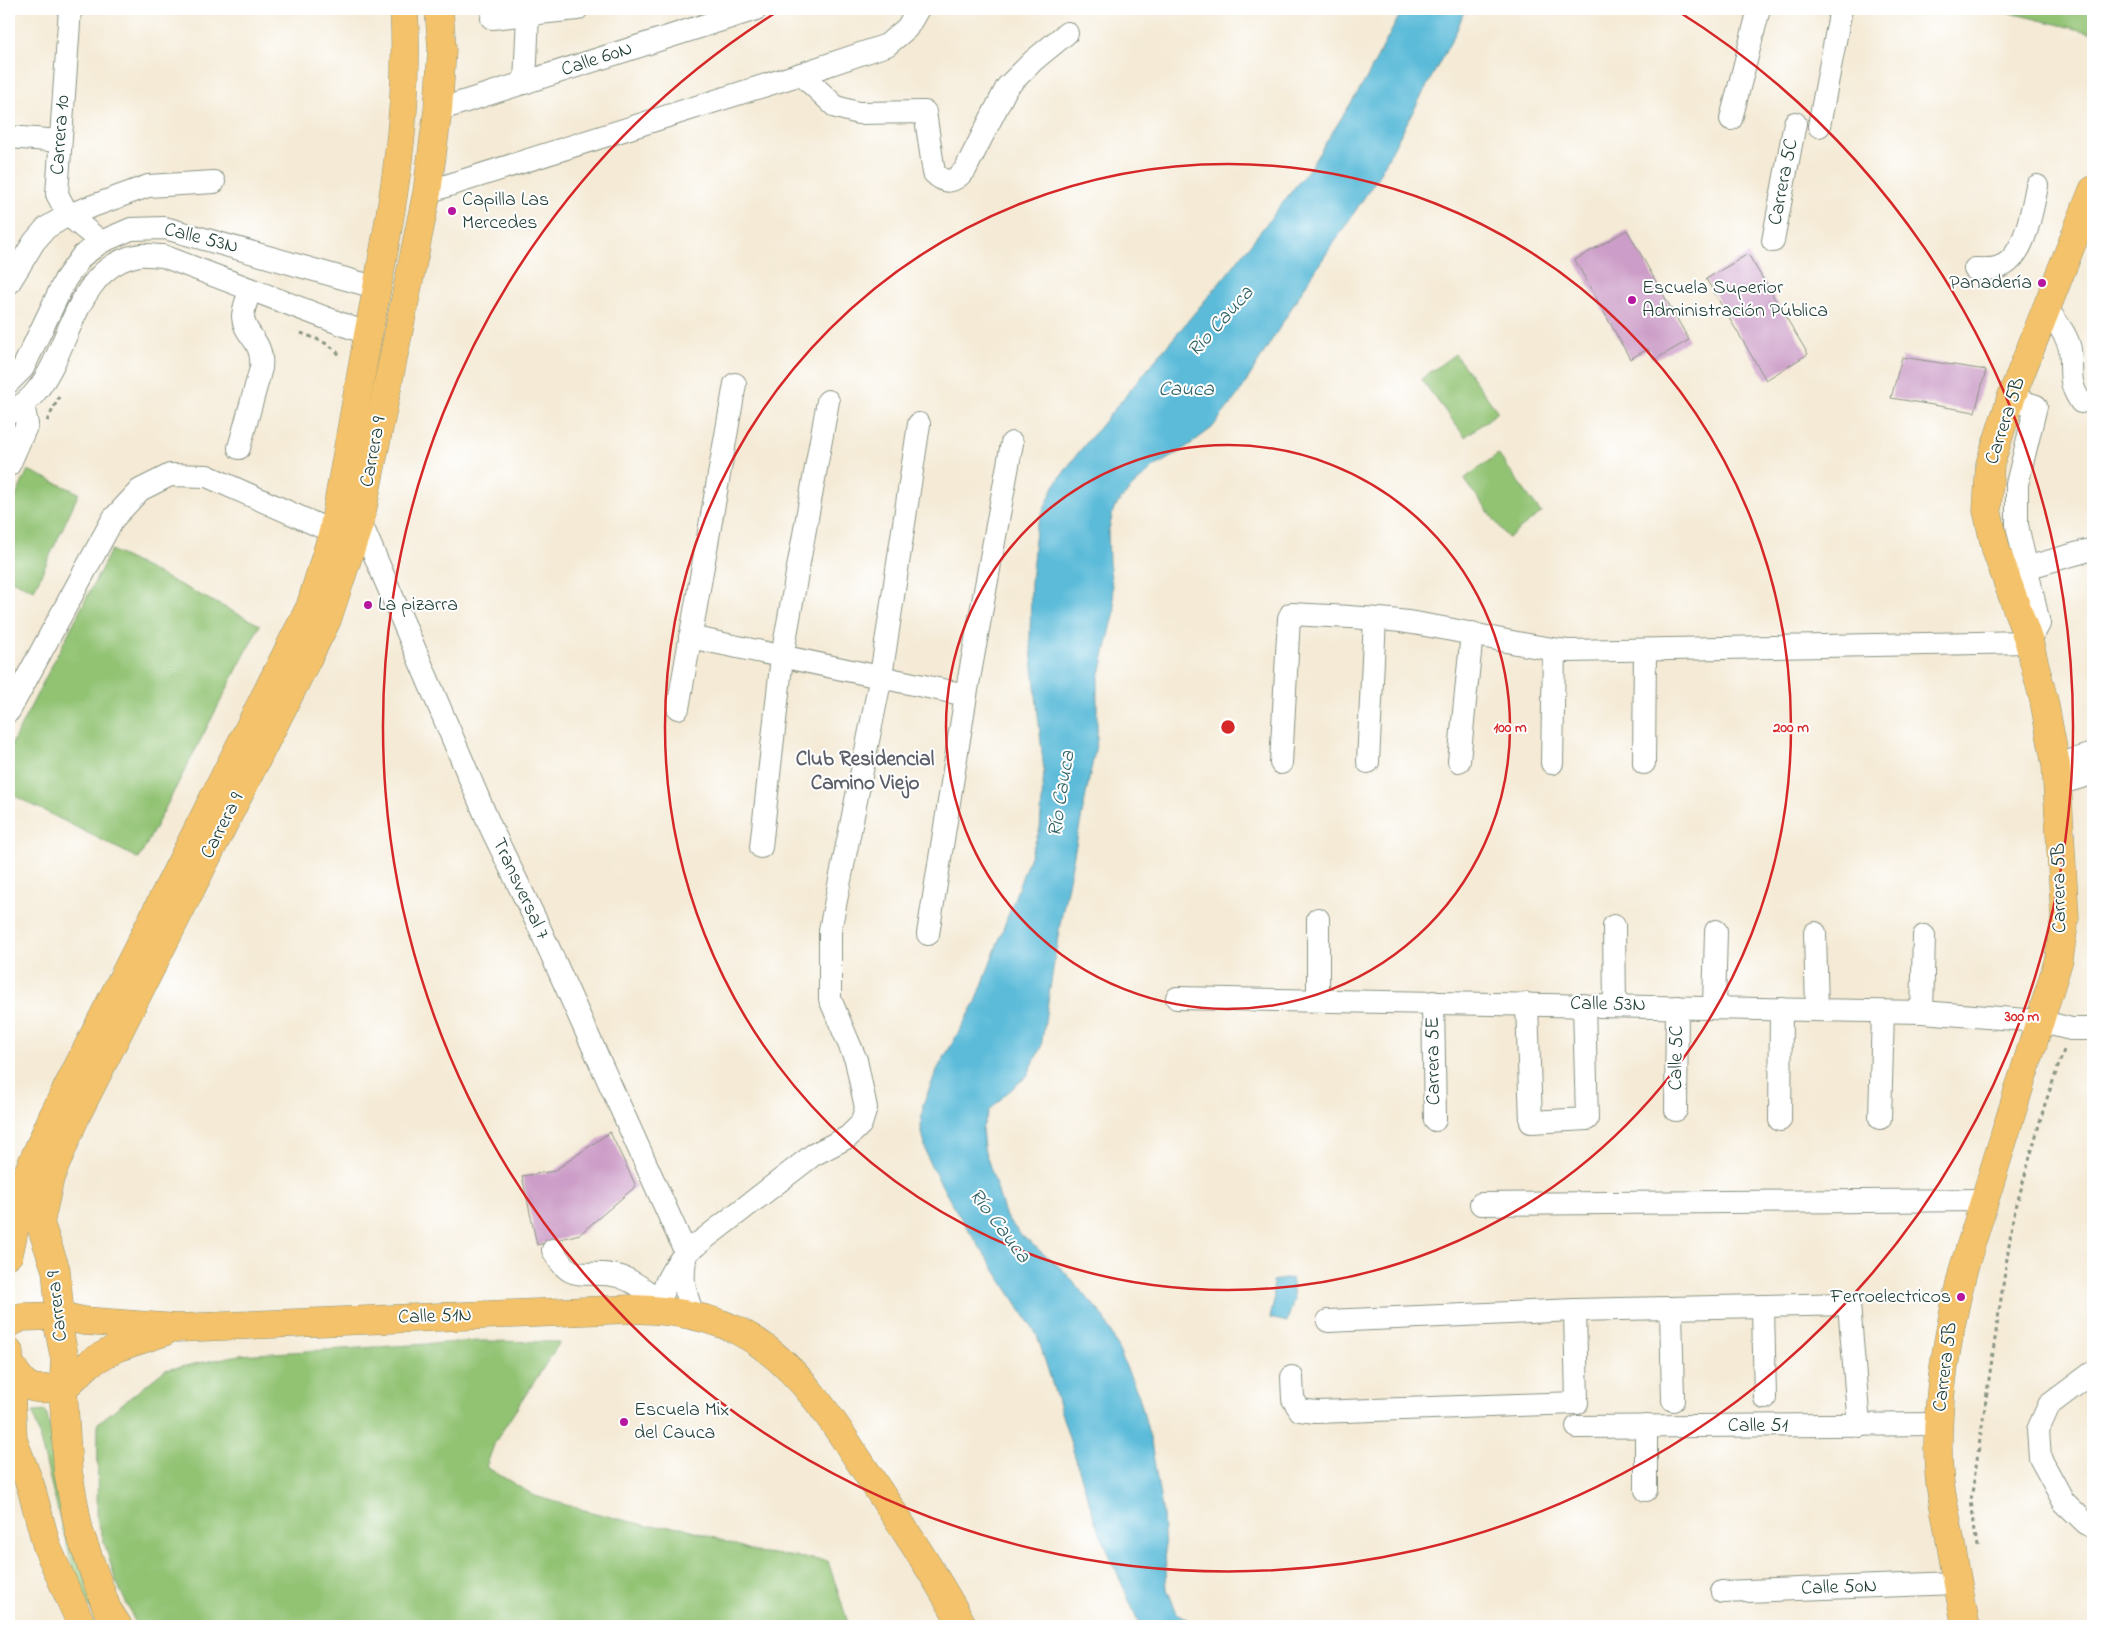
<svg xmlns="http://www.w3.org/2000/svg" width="2102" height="1635" font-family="'Indie Flower',sans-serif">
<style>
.green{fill:#92c373;stroke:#588054}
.water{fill:#5bbbd9;stroke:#3d7c86}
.building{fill:#cc9dc8}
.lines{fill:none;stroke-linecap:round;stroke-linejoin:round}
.minor-casing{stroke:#8a9484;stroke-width:24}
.major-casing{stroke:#8a9484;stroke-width:29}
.path{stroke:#8a9484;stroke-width:3;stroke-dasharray:4 4;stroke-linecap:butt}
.minor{stroke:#fff;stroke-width:22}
.major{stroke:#f3c26a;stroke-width:28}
.ring{fill:none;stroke:#d62828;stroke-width:2.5}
.poi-dot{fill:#b5179e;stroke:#fff;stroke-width:2}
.labels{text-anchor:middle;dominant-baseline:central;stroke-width:4;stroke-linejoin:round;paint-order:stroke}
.street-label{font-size:20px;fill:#1f3d34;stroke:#fff}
.poi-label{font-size:20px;fill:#1f3d34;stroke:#fff;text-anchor:start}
.water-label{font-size:21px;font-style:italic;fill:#316366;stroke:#fff}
.neighbourhood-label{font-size:21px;font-weight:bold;fill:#5c5f68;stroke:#fff}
.centre{fill:#d62828;stroke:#fff;stroke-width:2.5}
.ring-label{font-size:15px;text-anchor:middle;font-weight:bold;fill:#d62828;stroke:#fff;stroke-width:4;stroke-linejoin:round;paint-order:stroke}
</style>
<rect width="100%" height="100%" fill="#fff"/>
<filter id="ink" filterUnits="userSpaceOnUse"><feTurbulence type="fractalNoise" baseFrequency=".02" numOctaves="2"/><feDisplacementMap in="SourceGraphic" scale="10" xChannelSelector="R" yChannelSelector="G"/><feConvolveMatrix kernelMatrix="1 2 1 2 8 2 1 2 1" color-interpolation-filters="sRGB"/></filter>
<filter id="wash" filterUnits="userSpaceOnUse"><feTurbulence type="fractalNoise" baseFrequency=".0096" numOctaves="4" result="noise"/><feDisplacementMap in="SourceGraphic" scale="20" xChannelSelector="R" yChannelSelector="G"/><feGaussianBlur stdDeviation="1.12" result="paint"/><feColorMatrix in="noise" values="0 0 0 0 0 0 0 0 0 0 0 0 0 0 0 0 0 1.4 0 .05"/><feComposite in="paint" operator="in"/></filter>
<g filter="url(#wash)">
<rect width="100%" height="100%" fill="#f4ead5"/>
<g class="green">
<polygon points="1994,9 2093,9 2093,33"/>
<polygon points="1455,354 1498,412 1465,437 1421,379"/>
<polygon points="1498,454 1541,513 1508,538 1464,479"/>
<polygon points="28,470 79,493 34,590 9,579 9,511"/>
<polygon points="111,550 260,625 139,859 9,793 9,749"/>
<polygon points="479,1341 560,1342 495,1442 486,1467 535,1496 591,1512 648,1526 682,1527 757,1552 828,1561 849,1626 137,1626 115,1579 97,1518 98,1423 165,1370 239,1355"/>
<polygon points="46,1411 85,1577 113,1626 101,1626 77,1586 33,1412"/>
</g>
<g class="water">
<polygon points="1403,9 1465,9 1456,32 1376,180 1308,281 1240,392 1212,428 1181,451 1154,467 1132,487 1114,508 1108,533 1109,562 1115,611 1097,686 1097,740 1060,924 1041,1047 1027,1076 1007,1093 989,1111 982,1129 984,1148 1006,1217 1021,1235 1063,1270 1104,1317 1139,1396 1151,1442 1163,1515 1167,1589 1177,1613 1197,1626 1140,1626 1096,1524 1037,1335 953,1206 928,1160 921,1127 923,1104 938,1068 976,1002 1040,829 1044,771 1030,639 1031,583 1036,528 1054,486 1078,453 1231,269 1309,169 1365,81"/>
<polygon points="1291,1278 1294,1299 1287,1322 1270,1318 1274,1301 1273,1281"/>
</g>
<g id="blocks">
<g class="building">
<polygon points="1627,230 1689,340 1654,360 1648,349 1630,359 1575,260"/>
<polygon points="1748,254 1808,354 1766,380 1706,279"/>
<polygon points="1902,357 1986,370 1975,412 1891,398"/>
<polygon points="610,1132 636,1186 580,1234 537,1245 522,1176 554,1171"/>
<polygon points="1617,1623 1647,1623 1648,1626 1617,1626"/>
</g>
</g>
</g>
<g filter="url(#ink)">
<use href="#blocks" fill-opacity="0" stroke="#8a9484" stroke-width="1"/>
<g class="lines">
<g class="minor-casing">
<g id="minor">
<polyline points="70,9 57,194 68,215 101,242"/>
<polyline points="492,18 577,9"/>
<path d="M801 74 836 107 858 113 925 112 934 173C946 185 954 182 965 170L1007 87 1034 60 1067 33"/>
<polyline points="525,83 528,14"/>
<polyline points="438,110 756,9"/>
<polyline points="1731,119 1759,9"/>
<polyline points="1819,126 1841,9"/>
<polyline points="9,137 60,141"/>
<polyline points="427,192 801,74 887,45 907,28 918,9"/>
<polyline points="1773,241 1795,123"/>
<path d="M1975 269C1982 269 1992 270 1999 267 2025 259 2032 209 2037 186"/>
<polyline points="9,283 34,242 46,228 68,215 148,186 214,182"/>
<path d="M2047 308C2055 321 2067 334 2070 349 2073 371 2067 382 2081 402"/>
<polyline points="9,382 23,368 65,280 82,256 101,242 131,229 165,228 378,288"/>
<path d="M9 413C20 407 30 400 38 389 71 347 76 265 140 255 147 254 156 256 163 256L368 334"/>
<path d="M239 448 261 368C264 340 244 336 243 317 243 308 248 298 250 290"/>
<polyline points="9,465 27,424 23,405"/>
<polyline points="360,521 491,828 540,929 686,1253"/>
<polyline points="2026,568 2093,549"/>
<polyline points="690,637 966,695"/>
<polyline points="678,708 735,384"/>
<polyline points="9,711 113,519 140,490 170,475 207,476 333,532"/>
<polyline points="1459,761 1472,633"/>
<polyline points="1368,762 1375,619"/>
<path d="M1281 763 1289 618 1291 614C1324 616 1358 617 1391 620 1450 626 1508 645 1568 651L2029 642 2039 624 2017 525V484L2036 406 2011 398"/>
<polyline points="1552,763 1554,650"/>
<polyline points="1644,763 1645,650"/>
<polyline points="2056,765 2093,754"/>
<polyline points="2057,784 2093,774"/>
<polyline points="761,847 782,657 828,401"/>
<polyline points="1318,919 1318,1000"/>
<polyline points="1614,926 1615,1005"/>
<polyline points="1815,933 1817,1010"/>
<polyline points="928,934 966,695 1012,443"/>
<polyline points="1177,998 1922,1012 2039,1021 2071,1029 2093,1029"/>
<polyline points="1433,1002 1435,1120"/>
<polyline points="1527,1004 1531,1122 1587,1119 1584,1005"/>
<polyline points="1714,1007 1716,931"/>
<polyline points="1922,1012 1924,936"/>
<polyline points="1676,1110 1677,1007"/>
<polyline points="1880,1118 1883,1012"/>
<polyline points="1780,1120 1781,1009"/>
<polyline points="1481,1204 1985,1200"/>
<path d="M553 1250C571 1284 582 1270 612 1275 630 1277 645 1291 660 1300"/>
<path d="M686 1254C681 1281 684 1289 693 1315"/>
<polyline points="1763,1307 1765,1398"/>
<polyline points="1671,1309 1673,1400"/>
<path d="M657 1310C663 1287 670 1270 686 1253L813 1155 848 1137 861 1124 866 1108 856 1060 830 999V930L881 676 919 424"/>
<polyline points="1328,1321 1575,1310 1849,1304 1859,1426"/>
<polyline points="2093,1372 2049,1405 2038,1430 2040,1458 2064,1502 2086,1523 2093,1527"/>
<polyline points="1292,1377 1293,1399 1300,1410 1316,1412 1577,1403 1575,1310"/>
<polyline points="1646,1426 1646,1490"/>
<polyline points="1577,1427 1939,1424"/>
<polyline points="1722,1592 1957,1583"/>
</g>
</g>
<g class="major-casing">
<g id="major">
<path d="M9 1254 25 1179 53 1116 310 607 333 532C345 467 356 401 368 335 389 227 411 119 404 9"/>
<path d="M9 1323 22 1317 60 1316 84 1321 177 1328 632 1309C677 1310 727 1318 764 1347 811 1382 841 1434 873 1482 904 1529 936 1576 963 1626"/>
<polyline points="9,1352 13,1440 31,1487 47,1547 82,1626"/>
<path d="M10 1363C27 1393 32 1389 63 1388L90 1363 116 1348 164 1332"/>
<polyline points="118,1626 107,1609 79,1531 68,1471 63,1388 65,1360 59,1330 60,1316 56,1270 40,1223 50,1178 76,1116 327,620 360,521 427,192 438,110 442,49 439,9"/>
<path d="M1966 1626C1959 1592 1953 1557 1947 1522 1944 1506 1940 1489 1939 1473 1934 1405 1948 1333 1964 1267L2059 959 2065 918 2056 765 2044 701 2029 642 1996 550 1987 510 1990 464 2011 398 2093 190"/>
</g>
</g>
<g class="path">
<path d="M301 333C314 338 333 344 340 356"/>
<polyline points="47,421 59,397"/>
<polyline points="1977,1547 1971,1500 2013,1218 2044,1107 2065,1047"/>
</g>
<use href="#minor" class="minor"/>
<use href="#major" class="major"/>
</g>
</g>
<g class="ring">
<circle cx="1228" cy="727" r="282"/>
<circle cx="1228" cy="727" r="563"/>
<path d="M1676 10A845 845 0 1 1 780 10"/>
</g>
<g class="poi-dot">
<circle cx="452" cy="211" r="5"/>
<circle cx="2042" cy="283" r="5"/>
<circle cx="1632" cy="300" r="5"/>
<circle cx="368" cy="605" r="5"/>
<circle cx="1961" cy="1297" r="5"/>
<circle cx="624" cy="1422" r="5"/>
</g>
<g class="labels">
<g class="street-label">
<text transform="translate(597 60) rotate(-18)">Calle 60N</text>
<text transform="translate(61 135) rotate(-86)">Carrera 10</text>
<text transform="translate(1784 182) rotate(-79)">Carrera 5C</text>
<text transform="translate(201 239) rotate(14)">Calle 53N</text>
<text transform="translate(2006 421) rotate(-72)">Carrera 5B</text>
<text transform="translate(374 452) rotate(-79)">Carrera 9</text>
<text transform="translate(223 826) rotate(-63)">Carrera 9</text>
<text transform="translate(2060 888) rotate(-91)">Carrera 5B</text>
<text transform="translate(520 889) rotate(65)">Transversal 7</text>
<text transform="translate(1608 1005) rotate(1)">Calle 53N</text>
<text transform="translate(1677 1058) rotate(-89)">Calle 5C</text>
<text transform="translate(1434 1061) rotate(-91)">Carrera 5E</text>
<text transform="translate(58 1306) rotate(-96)">Carrera 9</text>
<text transform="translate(435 1317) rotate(-2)">Calle 51N</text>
<text transform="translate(1946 1367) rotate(-83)">Carrera 5B</text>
<text x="1758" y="1426">Calle 51</text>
<text transform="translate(1839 1588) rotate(-2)">Calle 50N</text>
</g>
<g class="poi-label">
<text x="462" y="200">Capilla Las<tspan x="462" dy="23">Mercedes</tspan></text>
<text x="2032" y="283" text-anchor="end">Panadería</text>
<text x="1642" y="288">Escuela Superior<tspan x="1642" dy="23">Administración Pública</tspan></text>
<text x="378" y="605">La pizarra</text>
<text x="1951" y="1297" text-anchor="end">Ferroelectricos</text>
<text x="634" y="1410">Escuela Mix<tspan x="634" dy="23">del Cauca</tspan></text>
</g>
<g class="water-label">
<text transform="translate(1221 322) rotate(-48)">Río Cauca</text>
<text x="1186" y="390">Cauca</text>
<text transform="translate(1062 794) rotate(-81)">Río Cauca</text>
<text transform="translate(999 1226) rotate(53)">Río Cauca</text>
</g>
<g class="neighbourhood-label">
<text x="865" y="760">Club Residencial<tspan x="865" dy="24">Camino Viejo</tspan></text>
</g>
</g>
<circle cx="1228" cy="727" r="8" class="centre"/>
<g class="ring-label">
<text x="1510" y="732">100 m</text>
<text x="1791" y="732">200 m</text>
<text x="2022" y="1021">300 m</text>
</g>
<rect width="2102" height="1635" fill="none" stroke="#fff" stroke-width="30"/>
</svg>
